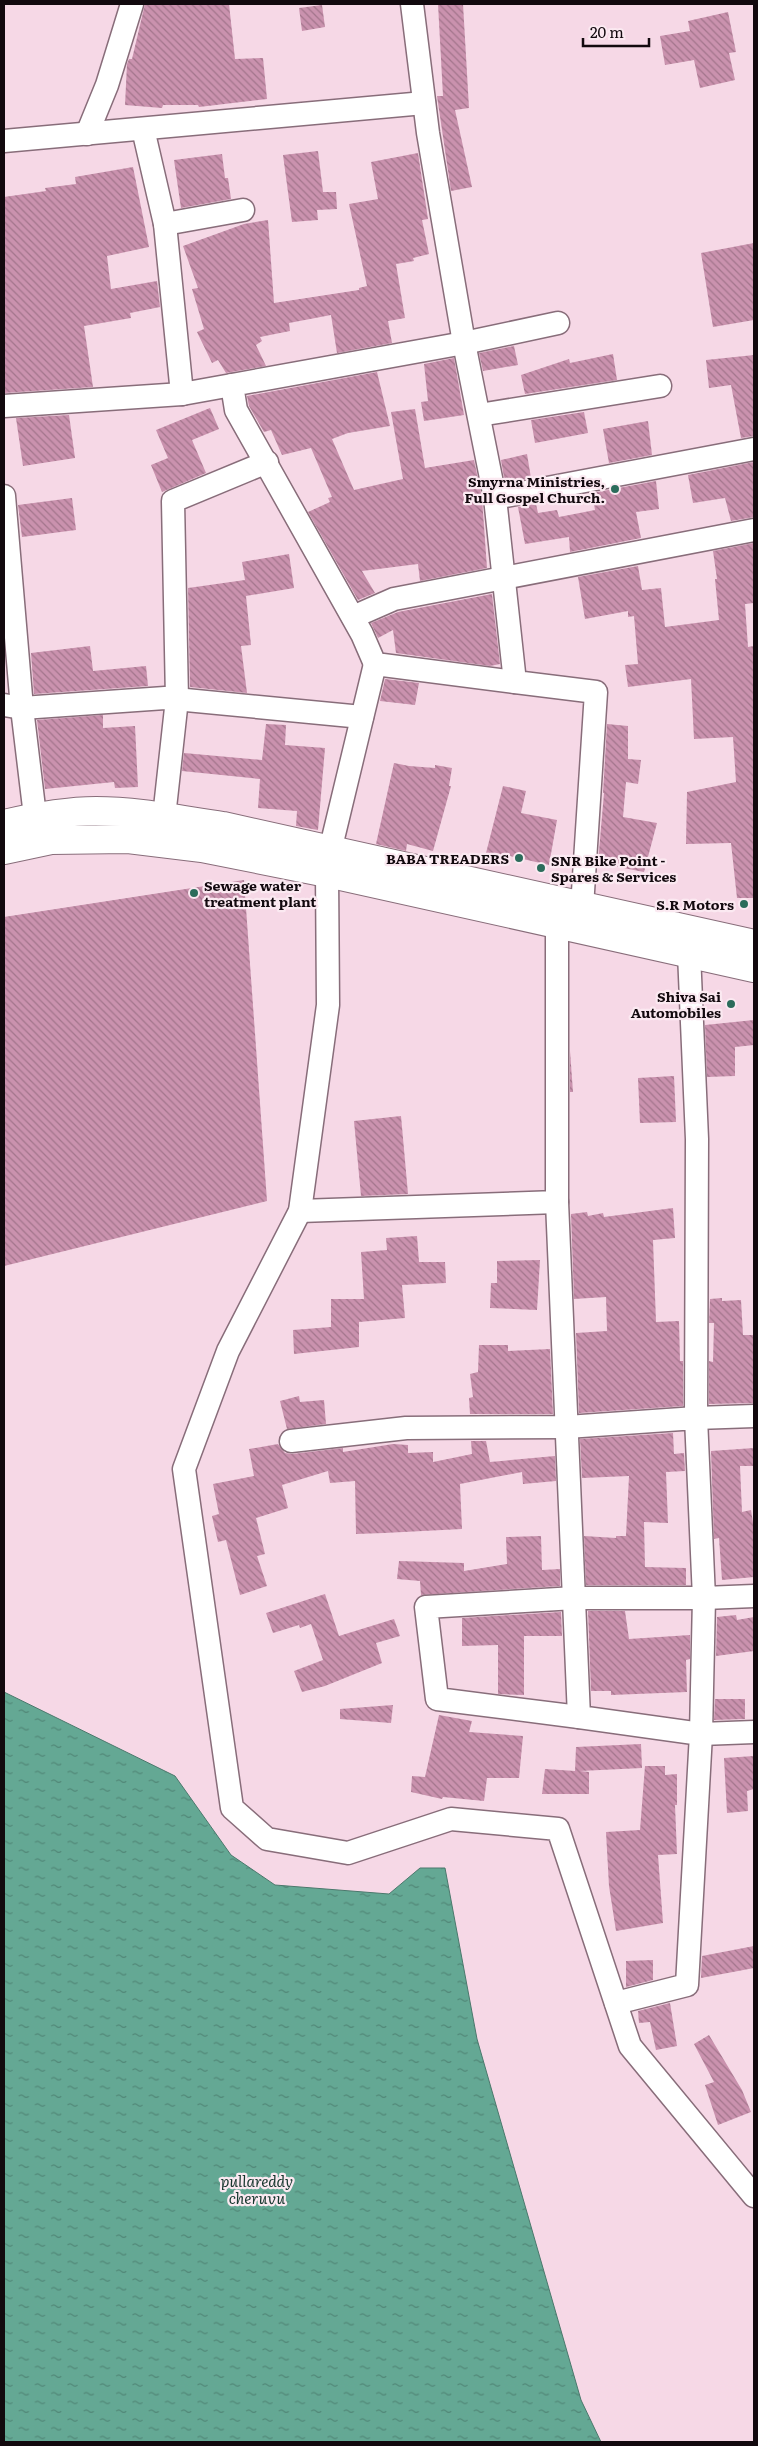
<svg xmlns="http://www.w3.org/2000/svg" width="758" height="2446" font-family="Literata,serif">
<style>
.water{fill:url(#water-ripples);stroke:#4b786c}
.building{fill:url(#building-back-hatch)}
.lines{fill:none;stroke-linecap:round;stroke-linejoin:round}
.minor-casing{stroke:#886d7a;stroke-width:25}
.primary-casing{stroke:#886d7a;stroke-width:30}
.minor{stroke:#fff;stroke-width:22}
.primary{stroke:#fff;stroke-width:28}
.poi-dot{fill:#2b6c5b;stroke:#fbe9f1;stroke-width:2}
.labels{text-anchor:middle;dominant-baseline:central;stroke-width:4.5;stroke-linejoin:round;paint-order:stroke}
.poi-label{font-size:14px;font-weight:bold;fill:#12090e;stroke:#fbe9f1;text-anchor:end}
.water-label{font-size:15px;font-style:italic;fill:#14352c;stroke:#fbe9f1}
</style>
<defs>
<pattern id="water-ripples" width="26" height="14" patternUnits="userSpaceOnUse" patternTransform="scale(1.25)"><rect width="26" height="14" fill="#64a894"/><path d="M2 4q2-2 4 0t4 0M15 11q2-2 4 0t4 0" fill="none" stroke="#518777"/></pattern>
<pattern id="building-back-hatch" width="6" height="6" patternUnits="userSpaceOnUse" patternTransform="scale(1.25)"><rect width="6" height="6" fill="#ca92ae"/><path d="M-1 5l2 2M0 0l6 6M5-1l2 2" fill="none" stroke="#a3758c"/></pattern>
</defs>
<rect width="100%" height="100%" fill="#f6d8e6"/>
<polygon class="water" points="4,1692 175,1776 231,1855 275,1885 389,1894 420,1868 445,1868 477,2039 581,2400 601,2442 4,2442"/>
<g class="building">
<polygon points="145,4 229,4 235,59 263,58 267,99 199,107 198,105 163,105 162,108 125,105 127,64 129,59 132,59"/>
<polygon points="438,4 463,4 469,108 455,110 472,187 451,191 437,96 443,96"/>
<polygon points="322,5 325,27 302,31 299,8"/>
<polygon points="728,12 736,52 729,53 735,80 700,88 694,60 665,65 660,36 690,31 688,21"/>
<polygon points="318,151 323,192 336,192 337,209 317,210 318,220 292,222 283,155"/>
<polygon points="418,153 428,219 422,220 429,254 413,258 414,261 396,264 405,318 388,321 392,343 337,353 331,315 289,323 290,331 260,337 262,341 256,345 266,366 226,373 218,360 212,363 197,332 204,329 192,289 198,288 183,246 244,224 268,220 274,303 359,290 359,288 367,286 349,204 378,199 371,162"/>
<polygon points="222,154 225,178 228,178 231,199 181,208 174,160"/>
<polygon points="133,167 149,247 107,256 111,289 157,281 160,307 130,313 131,318 84,326 93,387 4,393 4,197 46,191 45,188 76,184 75,177"/>
<polygon points="754,243 754,320 713,327 701,253"/>
<polygon points="514,346 518,365 483,371 479,353"/>
<polygon points="613,354 617,380 525,394 521,375 569,359 570,363"/>
<polygon points="754,355 754,436 741,438 731,385 709,388 706,360"/>
<polygon points="454,358 464,415 424,421 421,402 428,401 424,364"/>
<polygon points="377,372 390,426 348,433 332,439 354,490 403,479 391,412 415,409 425,468 474,460 482,498 487,568 420,581 418,564 362,571 375,593 358,600 308,512 330,502 328,498 332,497 311,448 282,455 271,430 264,432 249,406 247,396"/>
<polygon points="210,408 219,429 192,440 206,473 162,492 151,465 168,458 156,430"/>
<polygon points="584,412 588,433 535,443 531,420"/>
<polygon points="69,415 75,458 23,466 16,418"/>
<polygon points="648,421 652,455 609,463 603,429"/>
<polygon points="527,454 531,478 505,483 501,460"/>
<polygon points="754,462 754,517 731,521 725,498 693,503 688,475"/>
<polygon points="656,481 659,509 636,512 641,538 570,552 569,537 525,544 518,507 536,504 538,513 557,510 559,517 595,510 592,493"/>
<polygon points="72,498 76,530 22,537 18,505"/>
<polygon points="754,543 754,603 745,604 748,647 754,646 754,898 737,898 731,843 686,844 687,792 736,782 733,737 694,739 691,679 628,687 625,665 638,664 634,616 628,617 628,611 585,619 578,577 638,566 642,590 661,588 665,627 719,620 715,579 717,579 713,551"/>
<polygon points="289,554 294,588 246,596 251,645 241,646 247,693 190,687 188,588 245,580 242,562"/>
<polygon points="492,594 500,664 490,666 396,653 393,630 378,638 371,623 398,612"/>
<polygon points="90,646 93,671 146,666 148,686 34,694 31,653"/>
<polygon points="385,679 419,683 415,705 380,701"/>
<polygon points="103,715 103,728 135,726 138,787 115,788 114,782 45,789 37,720"/>
<polygon points="266,724 286,725 285,745 325,748 318,830 296,826 297,811 258,808 260,779 182,771 184,753 262,760"/>
<polygon points="607,724 628,726 628,759 641,760 638,784 626,782 623,817 657,823 644,872 598,863 604,793 603,793"/>
<polygon points="394,763 409,766 435,768 435,765 452,768 449,786 451,786 433,851 407,844 406,851 376,844"/>
<polygon points="503,786 526,791 521,813 557,820 549,865 510,856 509,862 485,857"/>
<polygon points="244,880 267,1201 4,1266 4,917"/>
<polygon points="754,1020 754,1045 735,1047 735,1076 707,1077 705,1025"/>
<polygon points="570,1051 573,1092 570,1092"/>
<polygon points="674,1076 676,1122 640,1123 638,1078"/>
<polygon points="401,1116 408,1194 361,1196 354,1121"/>
<polygon points="673,1208 675,1238 653,1240 656,1322 679,1321 680,1361 683,1361 683,1406 579,1413 576,1333 607,1331 606,1297 574,1299 571,1214 587,1212 588,1216 603,1213 604,1217"/>
<polygon points="417,1236 419,1262 445,1262 446,1283 402,1285 405,1318 359,1322 359,1347 294,1354 293,1330 331,1327 331,1299 364,1299 361,1252 387,1250 386,1238"/>
<polygon points="540,1260 537,1310 490,1308 491,1283 497,1283 497,1261"/>
<polygon points="722,1298 722,1301 741,1300 743,1335 753,1335 754,1403 709,1404 709,1361 713,1362 714,1323 709,1323 710,1299"/>
<polygon points="479,1345 508,1345 508,1351 550,1349 553,1414 470,1414 469,1398 473,1397 470,1374 478,1372"/>
<polygon points="299,1396 300,1402 324,1400 326,1424 287,1429 280,1401"/>
<polygon points="673,1433 674,1454 684,1453 685,1471 666,1472 668,1523 644,1522 645,1567 686,1568 686,1585 586,1585 584,1536 616,1538 616,1536 626,1536 629,1476 582,1478 580,1439"/>
<polygon points="471,1441 486,1441 490,1462 555,1456 556,1481 523,1484 522,1472 460,1484 462,1529 384,1533 356,1534 355,1481 330,1483 328,1471 282,1485 288,1508 256,1518 265,1554 257,1556 267,1586 240,1595 226,1540 218,1542 212,1516 219,1514 213,1484 254,1476 249,1449 278,1444 285,1453 292,1454 343,1448 343,1452 393,1444 408,1445 408,1453 433,1452 433,1462 472,1454"/>
<polygon points="754,1448 754,1466 740,1466 742,1512 751,1510 754,1529 754,1577 722,1580 719,1538 714,1539 711,1451"/>
<polygon points="541,1536 542,1570 560,1569 560,1586 421,1595 420,1581 397,1579 399,1561 464,1563 464,1571 507,1564 506,1537"/>
<polygon points="325,1594 339,1636 394,1619 400,1636 376,1643 382,1663 325,1686 302,1692 294,1671 323,1660 311,1624 300,1628 299,1625 273,1633 266,1613"/>
<polygon points="588,1611 625,1611 629,1639 690,1635 690,1659 686,1660 687,1692 611,1695 611,1691 591,1691"/>
<polygon points="561,1612 562,1636 524,1636 524,1695 498,1694 498,1645 462,1646 462,1618"/>
<polygon points="736,1615 737,1620 754,1617 754,1651 716,1656 717,1617"/>
<polygon points="715,1699 745,1699 745,1719 714,1720"/>
<polygon points="393,1705 391,1723 340,1719 340,1709"/>
<polygon points="439,1715 472,1721 469,1732 523,1736 519,1778 487,1778 484,1801 443,1797 442,1799 411,1792 412,1776 425,1777"/>
<polygon points="641,1744 642,1768 580,1771 589,1772 589,1794 542,1794 545,1769 575,1771 576,1747"/>
<polygon points="754,1756 754,1789 747,1791 748,1811 727,1813 724,1758"/>
<polygon points="645,1766 665,1766 665,1775 677,1774 677,1805 675,1805 677,1854 658,1855 663,1923 616,1931 609,1886 606,1832 640,1830"/>
<polygon points="754,1946 754,1968 701,1978 702,1956"/>
<polygon points="653,1960 653,1980 626,1987 626,1961"/>
<polygon points="670,2003 677,2046 656,2050 650,2022 639,2023 638,2011"/>
<polygon points="709,2035 742,2090 751,2112 718,2125 705,2085 714,2082 694,2044"/>
</g>
<g class="lines">
<g class="minor-casing">
<g id="minor">
<polyline points="412,4 428,133 464,343 232,385 236,410 362,634 375,664 515,682"/>
<polyline points="143,129 165,224 182,394"/>
<polyline points="87,134 107,85 132,4"/>
<polyline points="4,141 424,103"/>
<polyline points="165,224 243,210"/>
<polyline points="4,406 182,394 232,385"/>
<polyline points="479,415 660,386"/>
<polyline points="4,496 22,708 35,816"/>
<polyline points="495,498 464,343 558,323"/>
<polyline points="353,617 394,599 754,530"/>
<polyline points="4,705 22,708 165,698 362,717"/>
<polyline points="164,817 177,699 173,501 267,462"/>
<polyline points="330,851 375,664"/>
<polyline points="327,873 328,1005 300,1211 228,1351 184,1469 232,1808 267,1839 348,1853 451,1819 558,1829 630,2046 754,2196"/>
<polyline points="582,907 596,692 515,682 495,498 754,449"/>
<polyline points="689,953 697,1139 696,1418 754,1416"/>
<polyline points="557,1202 579,1717 701,1734 687,1985 616,2003"/>
<polyline points="300,1211 557,1202 557,924"/>
<polyline points="291,1441 406,1428 567,1427 696,1418 704,1598 754,1596"/>
<polyline points="579,1717 437,1699 426,1607 575,1598 704,1598 701,1734 754,1732"/>
</g>
</g>
<g class="primary-casing">
<g id="primary">
<path d="M4 824C34 817 65 811 96 811 138 811 181 820 223 826L754 944"/>
<polyline points="4,850 51,840 128,839 202,848 327,873 754,968"/>
</g>
</g>
<use href="#minor" class="minor"/>
<use href="#primary" class="primary"/>
</g>
<g class="poi-dot">
<circle cx="615" cy="489" r="5"/>
<circle cx="519" cy="858" r="5"/>
<circle cx="541" cy="868" r="5"/>
<circle cx="194" cy="893" r="5"/>
<circle cx="744" cy="904" r="5"/>
<circle cx="731" cy="1004" r="5"/>
</g>
<g class="labels">
<g class="poi-label">
<text x="605" y="481">Smyrna Ministries,<tspan x="605" dy="16">Full Gospel Church.</tspan></text>
<text x="509" y="858">BABA TREADERS</text>
<text x="551" y="860" text-anchor="start">SNR Bike Point -<tspan x="551" dy="16">Spares &amp; Services</tspan></text>
<text x="204" y="885" text-anchor="start">Sewage water<tspan x="204" dy="16">treatment plant</tspan></text>
<text x="734" y="904">S.R Motors</text>
<text x="721" y="996">Shiva Sai<tspan x="721" dy="16">Automobiles</tspan></text>
</g>
<g class="water-label">
<text x="257" y="2180">pullareddy<tspan x="257" dy="17">cheruvu</tspan></text>
</g>
</g>
<rect width="758" height="2446" fill="none" stroke="#12090e" stroke-width="10"/>
<path d="M583 38v8h66v-8" fill="none" stroke="#12090e" stroke-width="2.5"/>
<text x="590" y="38" font-size="15" fill="#12090e" stroke="#fbe9f1" stroke-width="4" paint-order="stroke">20 m</text>
</svg>
